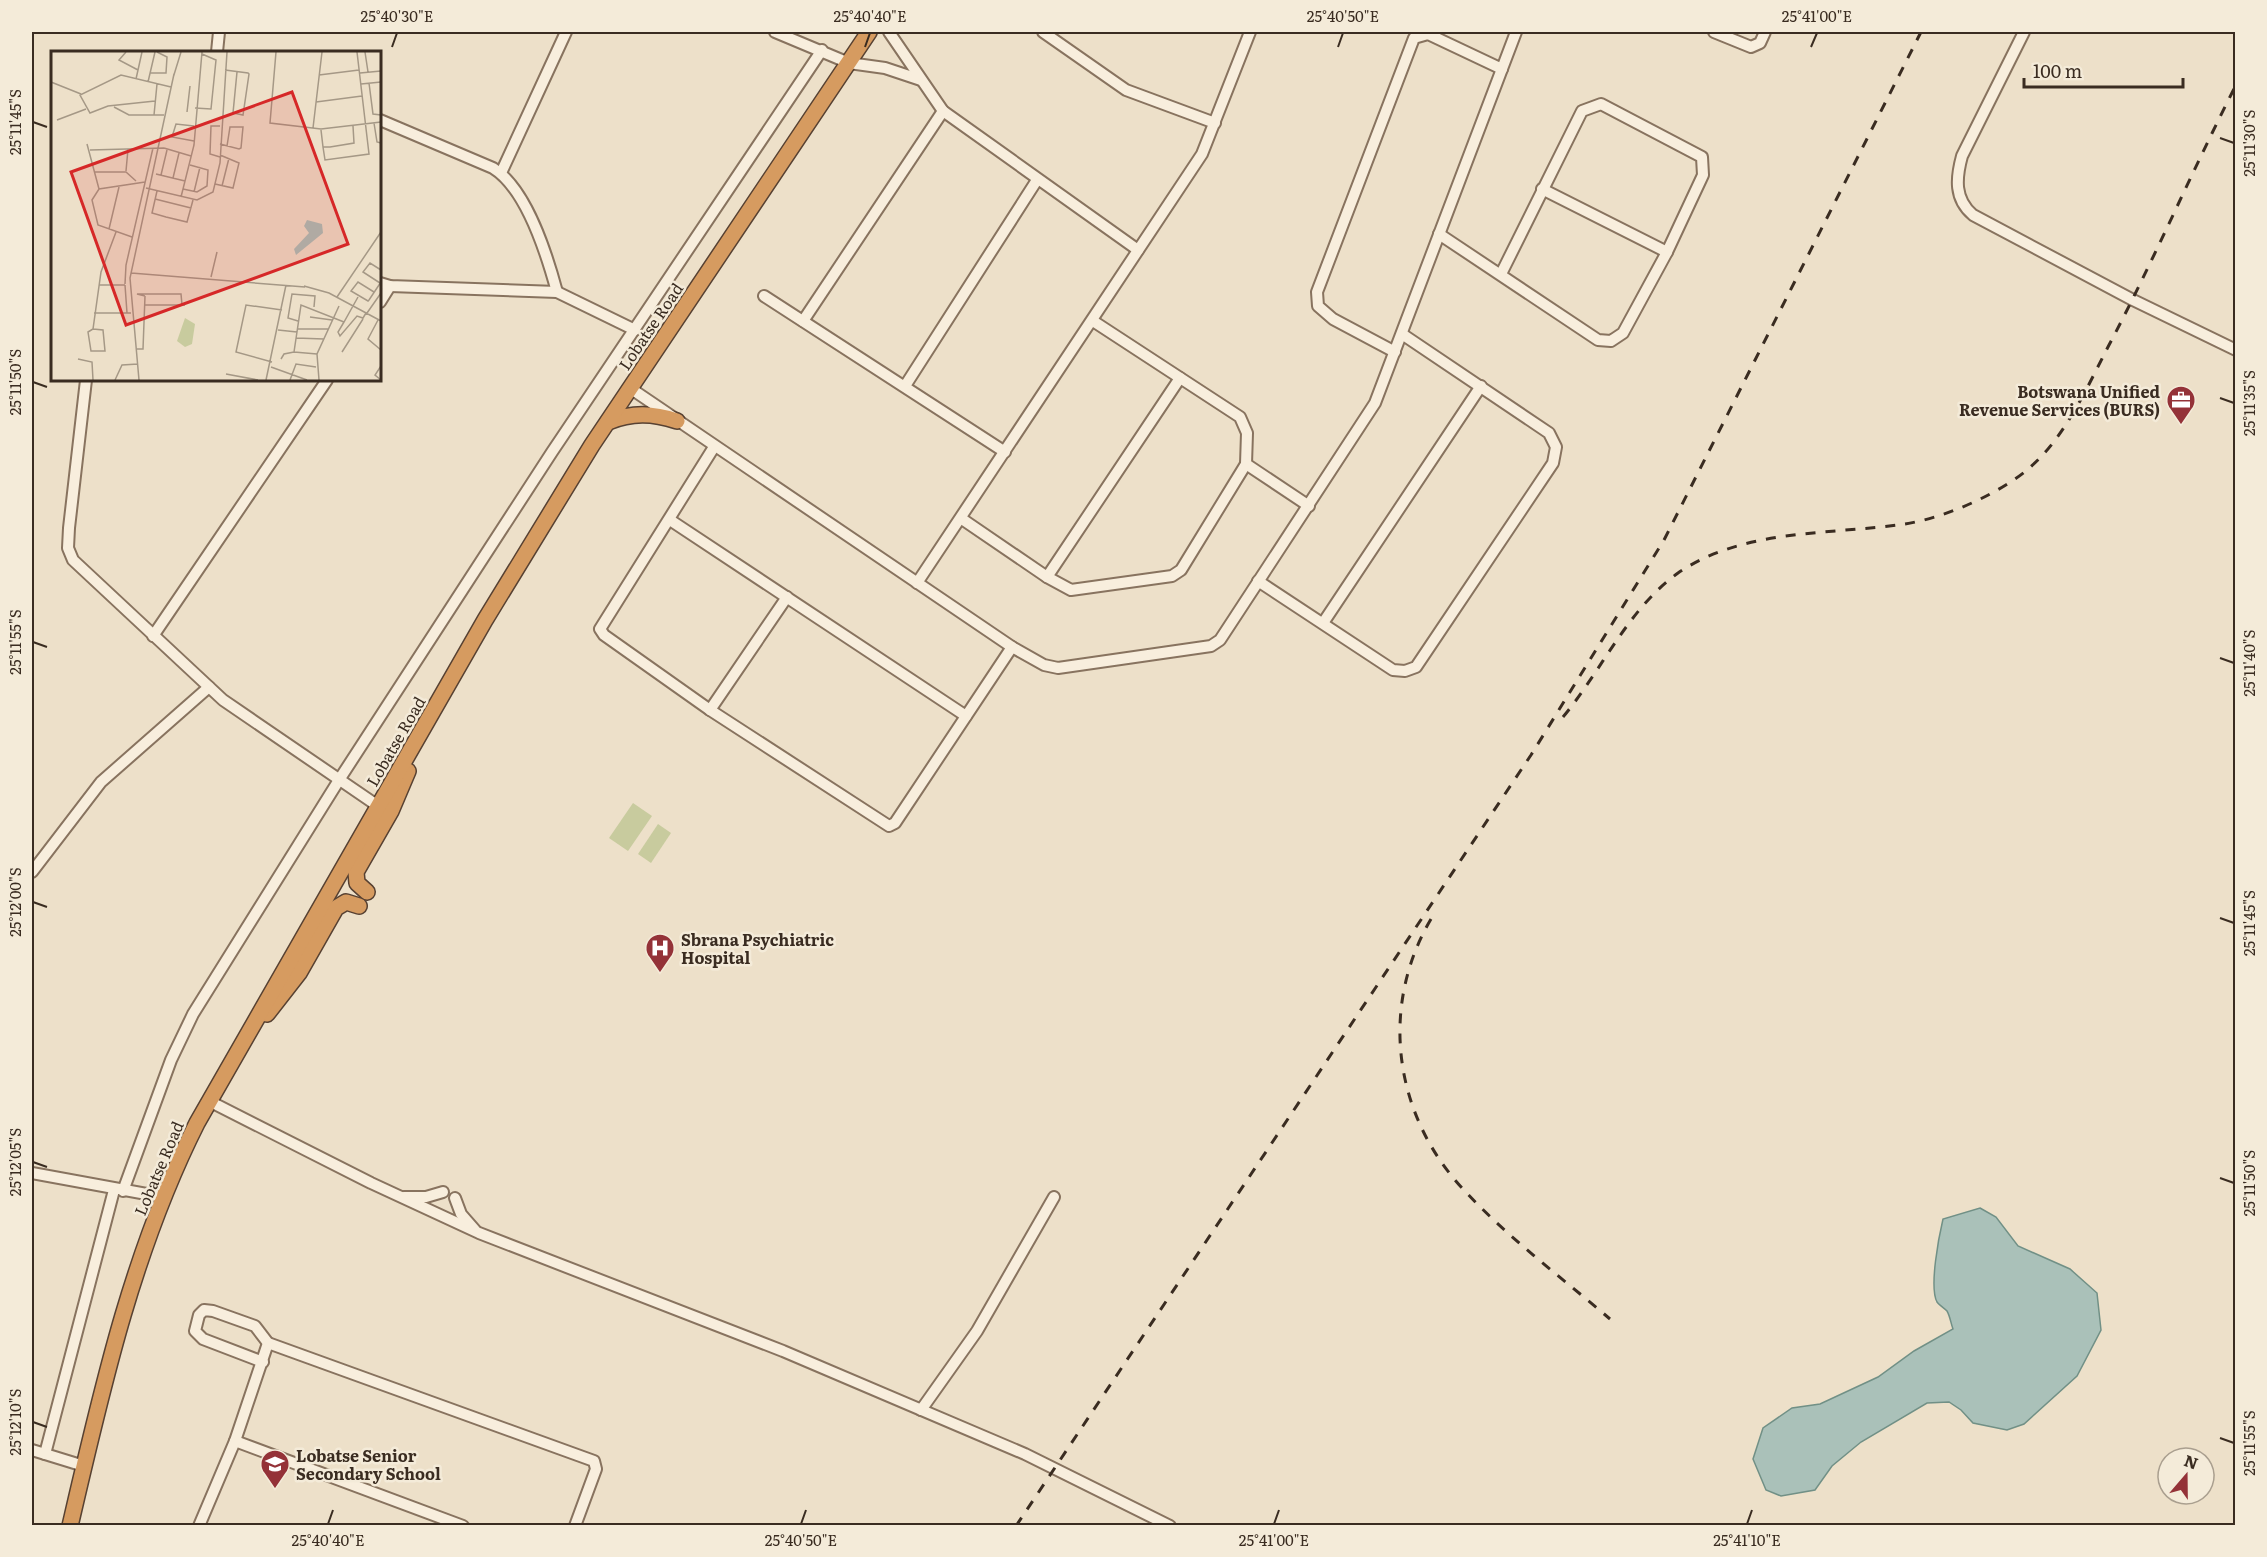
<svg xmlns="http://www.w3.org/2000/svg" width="2267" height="1557" font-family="Literata,serif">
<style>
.green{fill:#c8cb9e}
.water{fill:#aac1b9;stroke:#719086;stroke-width:1.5}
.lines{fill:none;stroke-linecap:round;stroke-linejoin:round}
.minor-casing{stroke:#88735f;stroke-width:14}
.highway-casing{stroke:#574132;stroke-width:18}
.minor{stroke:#f8eedd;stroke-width:10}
.highway{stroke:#d69b60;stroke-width:15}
.rail{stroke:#3a2c21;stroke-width:3;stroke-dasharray:10 10;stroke-linecap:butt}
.ticks{fill:none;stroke:#3a2c21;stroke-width:2}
.labels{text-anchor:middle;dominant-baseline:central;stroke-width:5;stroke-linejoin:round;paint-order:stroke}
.street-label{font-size:16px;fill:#3a2c21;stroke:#f4ebd9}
.poi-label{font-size:16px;font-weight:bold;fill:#3a2c21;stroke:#f4ebd9;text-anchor:start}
.inset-road{fill:none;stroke:#a59886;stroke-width:1.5}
.view{fill:#d62828;fill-opacity:0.15;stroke:#d62828;stroke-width:3}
.inset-edge{fill:none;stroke:#3a2c21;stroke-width:3}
.neatline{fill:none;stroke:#3a2c21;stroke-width:2}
.ticks-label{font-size:15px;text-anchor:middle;fill:#3a2c21}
</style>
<rect width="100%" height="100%" fill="#ede0c9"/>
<g class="green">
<polygon points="633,803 652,816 628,851 609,838"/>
<polygon points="658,824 671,833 651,863 638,854"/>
</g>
<path class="water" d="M1980 1208 1996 1217 2018 1246 2070 1269 2097 1293 2101 1330 2077 1376 2024 1424 2007 1430 1973 1423 1961 1410 1949 1402 1927 1403 1861 1442 1832 1466 1815 1490 1781 1496 1766 1490 1753 1459 1763 1428 1792 1408 1820 1404 1878 1377 1914 1351 1953 1329C1951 1324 1950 1316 1947 1311 1944 1308 1939 1305 1937 1302 1929 1287 1939 1236 1943 1219Z"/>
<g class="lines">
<g class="minor-casing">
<g id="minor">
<polyline points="775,32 849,63 885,68 921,80"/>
<polyline points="889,32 943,111 1138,250"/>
<polyline points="1043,32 1126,90 1215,123"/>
<polyline points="1714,32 1751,47 1760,43 1765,32"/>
<path d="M2024 32 1962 156C1956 178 1954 199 1973 215L2133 300 2236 350"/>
<polyline points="217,52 219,32"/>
<path d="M380 120 493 168C527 189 547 255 557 292"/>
<polyline points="501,173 566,32"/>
<polyline points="1542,189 1667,252"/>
<polyline points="1439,234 1598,340 1611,341 1623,333 1667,252 1703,175 1702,157 1601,104 1582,111 1501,274"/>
<polyline points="380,283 390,286 557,292 635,330"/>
<polyline points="764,296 1005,452"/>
<polyline points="380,302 390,286"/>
<polyline points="803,321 943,111"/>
<polyline points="1395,352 1333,319 1318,306 1317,292 1414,38 1428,34 1502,69"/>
<polyline points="86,380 69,528 68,548 73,560 223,700 378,806"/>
<polyline points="905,386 1037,180"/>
<polyline points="630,388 1012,647 1044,665 1058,668 1211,646 1220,640 1375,403 1516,32"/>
<polyline points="714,447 600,629 604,635 710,710 889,826 895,823 1012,647"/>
<polyline points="1246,464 1309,506"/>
<polyline points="962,519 1047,577 1071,590 1172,576 1181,570 1246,464 1247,433 1240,417 1093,321"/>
<polyline points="670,520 966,716"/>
<polyline points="1047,577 1180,378"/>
<polyline points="1258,581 1393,670 1405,671 1416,667 1553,463 1556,447 1549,433 1402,334"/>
<polyline points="917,583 1202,154 1250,32"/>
<polyline points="1323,623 1481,386"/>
<polyline points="153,636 327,380"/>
<polyline points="710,710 787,597"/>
<polyline points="32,872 101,782 209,687"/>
<polyline points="209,1101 371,1183 479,1233 783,1351 1025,1454 1170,1526"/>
<polyline points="32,1173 163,1197"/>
<polyline points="123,1191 171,1060 193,1014 339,780 552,452 822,50"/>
<polyline points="404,1197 426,1197 443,1192"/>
<polyline points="455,1198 461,1214 475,1230"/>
<polyline points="263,1362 203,1339 195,1331 199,1315 204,1310 213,1311 255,1326 268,1343 594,1461 596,1469 575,1526"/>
<polyline points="921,1410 977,1331 1054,1197"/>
<polyline points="235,1441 463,1526"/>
<polyline points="32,1450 84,1466"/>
<polyline points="45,1454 114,1190"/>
<polyline points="199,1526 235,1441 268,1343"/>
</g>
</g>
<g class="highway-casing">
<g id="highway">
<path d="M608 422C632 412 653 413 677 421"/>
<polyline points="367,892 357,883 356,872 391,811 408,771"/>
<polyline points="267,1014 299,973 336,908 346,902 359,906"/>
<path d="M70 1526C102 1388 133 1250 197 1123L485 620 592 445 869 32"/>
</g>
</g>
<use href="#minor" class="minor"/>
<use href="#highway" class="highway"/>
<g class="rail">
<path d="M1563 717C1602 670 1628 609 1678 573 1744 528 1830 535 1905 524 1942 518 1984 500 2015 479 2061 448 2084 393 2109 345 2154 260 2192 171 2236 85"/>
<path d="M1431 919C1379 1007 1394 1115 1463 1189 1507 1237 1561 1277 1610 1319"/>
<polyline points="1016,1526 1531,755 1664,540 1921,32"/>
</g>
</g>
<path class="ticks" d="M392 47 397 33M865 47 870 33M1338 47 1343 33M1811 47 1817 33M33 122 47 127M2220 138 2234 143M33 382 47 387M2220 398 2234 403M33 642 47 647M2220 658 2234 663M33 902 47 907M2220 918 2234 923M33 1162 47 1167M2220 1178 2234 1183M33 1422 47 1427M2220 1438 2234 1443M328 1524 333 1510M801 1524 806 1510M1274 1524 1279 1510M1747 1524 1752 1510"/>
<defs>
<g id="office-pin" transform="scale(1.5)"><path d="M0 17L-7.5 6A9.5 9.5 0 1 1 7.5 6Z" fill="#943238" stroke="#f4ebd9"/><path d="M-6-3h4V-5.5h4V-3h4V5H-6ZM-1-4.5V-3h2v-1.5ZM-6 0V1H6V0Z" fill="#fff"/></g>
<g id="hospital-pin" transform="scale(1.5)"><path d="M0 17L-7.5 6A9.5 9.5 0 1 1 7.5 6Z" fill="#943238" stroke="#f4ebd9"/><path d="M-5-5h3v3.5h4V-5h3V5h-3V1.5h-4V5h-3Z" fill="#fff"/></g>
<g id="school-pin" transform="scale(1.5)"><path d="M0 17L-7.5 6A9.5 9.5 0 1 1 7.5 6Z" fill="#943238" stroke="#f4ebd9"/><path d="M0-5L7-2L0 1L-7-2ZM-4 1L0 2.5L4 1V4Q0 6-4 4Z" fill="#fff"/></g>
</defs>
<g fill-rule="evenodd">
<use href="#office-pin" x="2181" y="400"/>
<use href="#hospital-pin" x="660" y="948"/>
<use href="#school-pin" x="275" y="1464"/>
</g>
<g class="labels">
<g class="street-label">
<text transform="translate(650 326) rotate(-56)">Lobatse Road</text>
<text transform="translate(395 741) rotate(-60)">Lobatse Road</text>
<text transform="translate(158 1168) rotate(-67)">Lobatse Road</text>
</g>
<g class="poi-label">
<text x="2160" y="391" text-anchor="end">Botswana Unified<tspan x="2160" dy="18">Revenue Services (BURS)</tspan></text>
<text x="681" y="939">Sbrana Psychiatric<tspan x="681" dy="18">Hospital</tspan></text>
<text x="296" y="1455">Lobatse Senior<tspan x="296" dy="18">Secondary School</tspan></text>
</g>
</g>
<g transform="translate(51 51)">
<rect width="330" height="330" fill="#ede0c9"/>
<path d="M134 267 144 273 141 293 134 296 126 290Z" fill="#c8cb9e"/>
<path d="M256 169 271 173 272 182 245 204 243 198 258 182 253 175Z" fill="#aac1b9"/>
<path class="inset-road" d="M75 1 68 9 87 19M225 1 219 72 270 78 330 71M314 1 317 21M174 19 197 22 198 23 192 64 182 62 186 21M99 22H115L116 6 106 1M309 22 330 20M268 24 308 19M122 27 130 1M85 28 91 1M0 31 30 43M97 31 104 1M318 32 322 63 330 64M310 33 330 31M104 50 57 55 39 62 29 44 70 24 120 36M265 51 311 45M63 56 78 64H113M144 57 160 58 165 9 151 3M136 61 139 35M103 64 106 33M6 69 35 58M323 72 326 91 330 92M143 75 125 73 121 86 143 90M262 77 271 1M270 79 272 96H279L303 92 302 75M36 93 48 138M169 93 188 98 190 97 192 76H179L176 95M272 96 274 109 318 103 306 1M113 97 140 105M39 99 113 97M169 106 159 103 160 75H169M75 120 77 98M44 121H75L85 130M105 123 134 130M110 124 116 99M122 127 128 102M164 133 182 137 188 112 169 104M171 135 178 107M95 137 146 149 162 141 169 112 176 1M132 138 146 141 156 135 157 119 139 114M106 140 101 162 115 166 136 171 142 149M143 141 149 116M130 146 143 94 151 1M104 148 140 157M58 178 68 136M81 186 47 174 41 149 48 138 94 131M80 222 254 236M160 226 166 201M329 232 312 221 319 212 330 219M74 233 75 214 102 97M48 234H74M74 234 76 262M253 235 278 242 330 270M323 241 307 231 300 240 317 250 318 249 330 231M94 245 86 243H130L131 254M286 246 330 181M94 254H134M43 262H80M316 262 330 242M259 266 281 269M327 269 317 288 330 299M247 270 237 267 241 243 264 245 263 256M293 271 287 281 289 285 306 265 312 267 315 262M42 278 52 279 54 300H40L37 281 42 278 50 221 65 181M246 278H277M227 279 246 281M245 287 273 288M86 298H92L94 245M243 301 250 254 293 271 307 246M291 301 312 268M27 308 41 311 42 329M230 308 233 303 243 301 266 303M221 311 185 301 195 254 231 259M220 316 256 329M175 323 207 329M64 329 71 314 87 313M88 329 79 227 123 23M215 329 235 234M239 329 245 313 265 316M268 329 266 303 288 255M330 329 324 324 330 315"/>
<path class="view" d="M241 41 297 193 75 274 20 121Z"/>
<rect width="330" height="330" class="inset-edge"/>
</g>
<rect width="2267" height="1557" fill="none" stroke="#f4ebd9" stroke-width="66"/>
<g transform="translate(2186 1476) rotate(20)"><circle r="28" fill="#f4ebd9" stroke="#aa9f8f" stroke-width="1.5"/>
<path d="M0-4.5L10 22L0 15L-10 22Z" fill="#943238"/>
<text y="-9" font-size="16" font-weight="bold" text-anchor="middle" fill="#3a2c21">N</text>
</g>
<path d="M2024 78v9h159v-9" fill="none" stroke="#3a2c21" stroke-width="3"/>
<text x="2033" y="78" font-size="18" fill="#3a2c21" stroke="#f4ebd9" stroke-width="4.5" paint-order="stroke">100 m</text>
<rect x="33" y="33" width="2201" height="1491" class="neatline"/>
<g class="ticks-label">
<text x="397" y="22">25°40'30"E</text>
<text x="870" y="22">25°40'40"E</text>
<text x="1343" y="22">25°40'50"E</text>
<text x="1817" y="22">25°41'00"E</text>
<text transform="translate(16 122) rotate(-90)" y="5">25°11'45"S</text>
<text transform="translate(2250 143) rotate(-90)" y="5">25°11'30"S</text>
<text transform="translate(16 382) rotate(-90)" y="5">25°11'50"S</text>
<text transform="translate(2250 403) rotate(-90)" y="5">25°11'35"S</text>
<text transform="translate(16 642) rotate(-90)" y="5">25°11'55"S</text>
<text transform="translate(2250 663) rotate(-90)" y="5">25°11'40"S</text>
<text transform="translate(16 902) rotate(-90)" y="5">25°12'00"S</text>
<text transform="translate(2250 923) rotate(-90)" y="5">25°11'45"S</text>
<text transform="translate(16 1162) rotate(-90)" y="5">25°12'05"S</text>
<text transform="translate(2250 1183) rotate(-90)" y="5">25°11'50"S</text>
<text transform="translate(16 1422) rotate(-90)" y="5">25°12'10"S</text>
<text transform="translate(2250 1443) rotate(-90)" y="5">25°11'55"S</text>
<text x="328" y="1546">25°40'40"E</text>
<text x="801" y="1546">25°40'50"E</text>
<text x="1274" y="1546">25°41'00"E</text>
<text x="1747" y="1546">25°41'10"E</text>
</g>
</svg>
